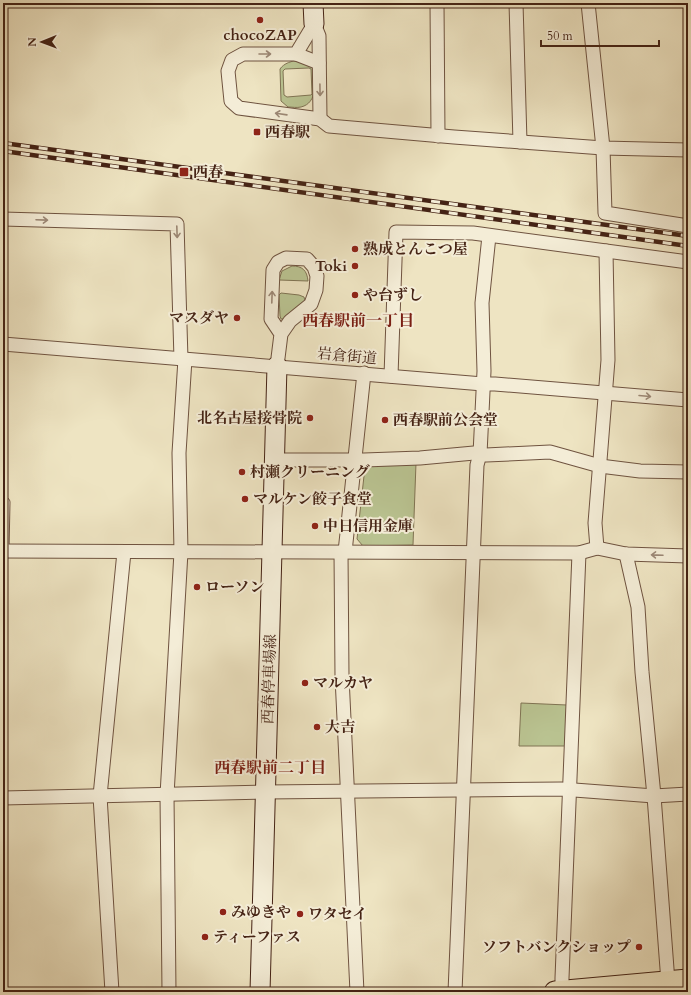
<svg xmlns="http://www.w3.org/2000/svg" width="691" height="995" font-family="Cardo,'Noto Serif JP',serif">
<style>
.green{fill:#bac492;stroke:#807454;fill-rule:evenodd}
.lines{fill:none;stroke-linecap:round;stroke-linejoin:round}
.lane-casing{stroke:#6f5340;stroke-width:9}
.street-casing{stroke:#6f5340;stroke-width:15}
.secondary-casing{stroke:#452315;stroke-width:21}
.primary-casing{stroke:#452315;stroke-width:23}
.lane{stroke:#f4edd7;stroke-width:7}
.street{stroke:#f4edd7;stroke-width:13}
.secondary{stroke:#f4edd7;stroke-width:19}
.primary{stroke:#eee4c2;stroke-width:21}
.rail-casing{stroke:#452315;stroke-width:4.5}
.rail{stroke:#f4edd7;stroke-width:3;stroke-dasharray:9;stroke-linecap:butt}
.oneway{stroke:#9c8876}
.poi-dot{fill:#8f2418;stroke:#f4edd7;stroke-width:1.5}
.labels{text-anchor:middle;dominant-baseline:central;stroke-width:4;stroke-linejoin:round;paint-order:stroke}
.poi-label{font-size:15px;font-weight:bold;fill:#452315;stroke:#f4edd7;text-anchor:start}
.street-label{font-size:15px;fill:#452315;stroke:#f4edd7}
.neighbourhood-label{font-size:16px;font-weight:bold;fill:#7a1f14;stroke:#f4edd7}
</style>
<rect width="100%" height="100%" fill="#eee4c2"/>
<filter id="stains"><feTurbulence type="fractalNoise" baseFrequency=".005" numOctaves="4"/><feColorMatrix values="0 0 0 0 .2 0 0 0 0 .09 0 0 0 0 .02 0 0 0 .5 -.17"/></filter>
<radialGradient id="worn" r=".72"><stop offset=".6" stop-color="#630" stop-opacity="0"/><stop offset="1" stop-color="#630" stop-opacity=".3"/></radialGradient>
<g class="green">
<path d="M299 60 315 68C315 81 318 103 301 107 297 108 292 107 288 107L281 101 280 69C284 63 292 61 299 60ZM309 68 311 69 312 94 311 95 287 97 284 95 283 71 285 69Z"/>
<path d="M292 266C302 266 307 270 308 281L279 280 282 271Z"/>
<polygon points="281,293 299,295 304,297 305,301 284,319 281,319 280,316 279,295"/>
<polygon points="416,463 413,545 363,546 357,539 365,467 369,464"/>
<polygon points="521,703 567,705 565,746 519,746"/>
</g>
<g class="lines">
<g class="lane-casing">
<polyline id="lane" points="5,551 6,502"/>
</g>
<g class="street-casing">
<g id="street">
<polyline points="437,3 438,136"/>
<polyline points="516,3 520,142"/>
<polyline points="588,3 603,148 605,213 688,226"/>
<polyline points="314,24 296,54 243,54 232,60 228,71 231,101 239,108 320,119 329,126 454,137 603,148 688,150"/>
<polyline points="314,24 319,36 320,119"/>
<polyline points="296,54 319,63"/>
<polyline points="3,219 177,224 181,359"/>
<path d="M3 344C163 357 323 370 483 384H495L688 400"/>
<polyline points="277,366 281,334 290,321 311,304 316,290 317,276 314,267 307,259 286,258 278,262 273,270 271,319 281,334"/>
<polyline points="391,376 396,232 473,233 688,262"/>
<polyline points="275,460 364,460 420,458 474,453 486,455 550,452 600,466 640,471 688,472"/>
<polyline points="597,548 595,523 608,360 606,251"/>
<polyline points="3,551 579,553 597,548 626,554 688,556"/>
<polyline points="341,552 342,677 357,992"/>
<polyline points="345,552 364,373"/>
<polyline points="626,554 638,607 642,672 654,796 668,982"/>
<polyline points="3,798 265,792 561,789 654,796 688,794"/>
<polyline points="562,991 562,978 579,553"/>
<polyline points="112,992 100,796 124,552"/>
<polyline points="169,992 167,795 181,552 179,453 185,359"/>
<polyline points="455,992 477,465 480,454 484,371 482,303 489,236"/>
</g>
</g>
<g class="secondary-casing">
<g id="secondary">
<polyline points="313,3 314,24"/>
<polyline points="260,992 277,366"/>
</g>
</g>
<g class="primary-casing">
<polyline id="primary" points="555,992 688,980"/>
</g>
<use href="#lane" class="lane"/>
<use href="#street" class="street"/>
<use href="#secondary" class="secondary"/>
<use href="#primary" class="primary"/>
<g class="rail-casing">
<g id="rail">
<polyline points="3,143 688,236"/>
<polyline points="3,151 688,246"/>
</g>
</g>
<use href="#rail" class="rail"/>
</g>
<defs><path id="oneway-shaft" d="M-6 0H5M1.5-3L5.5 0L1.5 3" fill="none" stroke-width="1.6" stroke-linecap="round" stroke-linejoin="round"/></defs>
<g class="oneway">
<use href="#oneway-shaft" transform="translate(265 54)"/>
<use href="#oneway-shaft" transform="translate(320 90) rotate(89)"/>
<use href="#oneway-shaft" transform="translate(281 114) rotate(-172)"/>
<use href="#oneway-shaft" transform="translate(42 220) rotate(2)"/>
<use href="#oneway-shaft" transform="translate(177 232) rotate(88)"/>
<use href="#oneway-shaft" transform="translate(272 297) rotate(-88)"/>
<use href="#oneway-shaft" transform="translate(645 396) rotate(5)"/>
<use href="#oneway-shaft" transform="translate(657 555) rotate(-178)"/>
</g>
<g class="poi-dot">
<circle cx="260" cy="20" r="4"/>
<rect x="253" y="128" width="8" height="8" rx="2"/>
<rect x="179" y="167" width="10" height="10" rx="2"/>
<circle cx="355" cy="249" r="4"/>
<circle cx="355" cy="266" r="4"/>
<circle cx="355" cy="295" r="4"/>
<circle cx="237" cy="318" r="4"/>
<circle cx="310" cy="418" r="4"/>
<circle cx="385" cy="420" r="4"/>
<circle cx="242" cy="472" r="4"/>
<circle cx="245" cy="499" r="4"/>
<circle cx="315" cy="526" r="4"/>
<circle cx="197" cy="587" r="4"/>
<circle cx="305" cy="683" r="4"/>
<circle cx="317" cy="727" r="4"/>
<circle cx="223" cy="912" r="4"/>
<circle cx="300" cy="914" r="4"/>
<circle cx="205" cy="937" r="4"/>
<circle cx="639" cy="947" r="4"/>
</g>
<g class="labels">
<g class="poi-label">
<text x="260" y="35" text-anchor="middle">chocoZAP</text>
<text x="265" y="132">西春駅</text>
<text x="193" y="172">西春</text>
<text x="363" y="249">熟成とんこつ屋</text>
<text x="347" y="266" text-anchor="end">Toki</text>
<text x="363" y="295">や台ずし</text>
<text x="229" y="318" text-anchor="end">マスダヤ</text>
<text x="302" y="418" text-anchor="end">北名古屋接骨院</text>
<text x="393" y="420">西春駅前公会堂</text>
<text x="250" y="472">村瀬クリーニング</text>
<text x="253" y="499">マルケン餃子食堂</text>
<text x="323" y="526">中日信用金庫</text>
<text x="205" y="587">ローソン</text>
<text x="313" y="683">マルカヤ</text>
<text x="325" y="727">大吉</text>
<text x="231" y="912">みゆきや</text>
<text x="308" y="914">ワタセイ</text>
<text x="213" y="937">ティーファス</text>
<text x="631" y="947" text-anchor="end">ソフトバンクショップ</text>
</g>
<g class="street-label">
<text transform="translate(347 356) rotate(5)">岩倉街道</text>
<text transform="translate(269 679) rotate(-88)">西春停車場線</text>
</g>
<g class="neighbourhood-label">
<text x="358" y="321">西春駅前一丁目</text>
<text x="270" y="768">西春駅前二丁目</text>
</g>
</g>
<rect width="691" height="995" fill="none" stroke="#eee4c2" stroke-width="16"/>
<rect x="4" y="4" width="683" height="987" fill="none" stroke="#452315" stroke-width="2"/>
<rect x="8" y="8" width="675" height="979" fill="none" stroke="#452315"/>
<g transform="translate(42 42) rotate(269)" stroke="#f4edd7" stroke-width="3" paint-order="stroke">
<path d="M0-3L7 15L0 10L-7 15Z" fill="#452315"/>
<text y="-6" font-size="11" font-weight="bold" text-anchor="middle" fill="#452315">N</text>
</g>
<path d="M541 40v6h118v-6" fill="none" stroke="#452315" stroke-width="2"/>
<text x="547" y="40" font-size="12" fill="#452315" stroke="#f4edd7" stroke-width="3" paint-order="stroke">50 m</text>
<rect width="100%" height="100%" filter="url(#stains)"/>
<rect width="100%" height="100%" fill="url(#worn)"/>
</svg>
